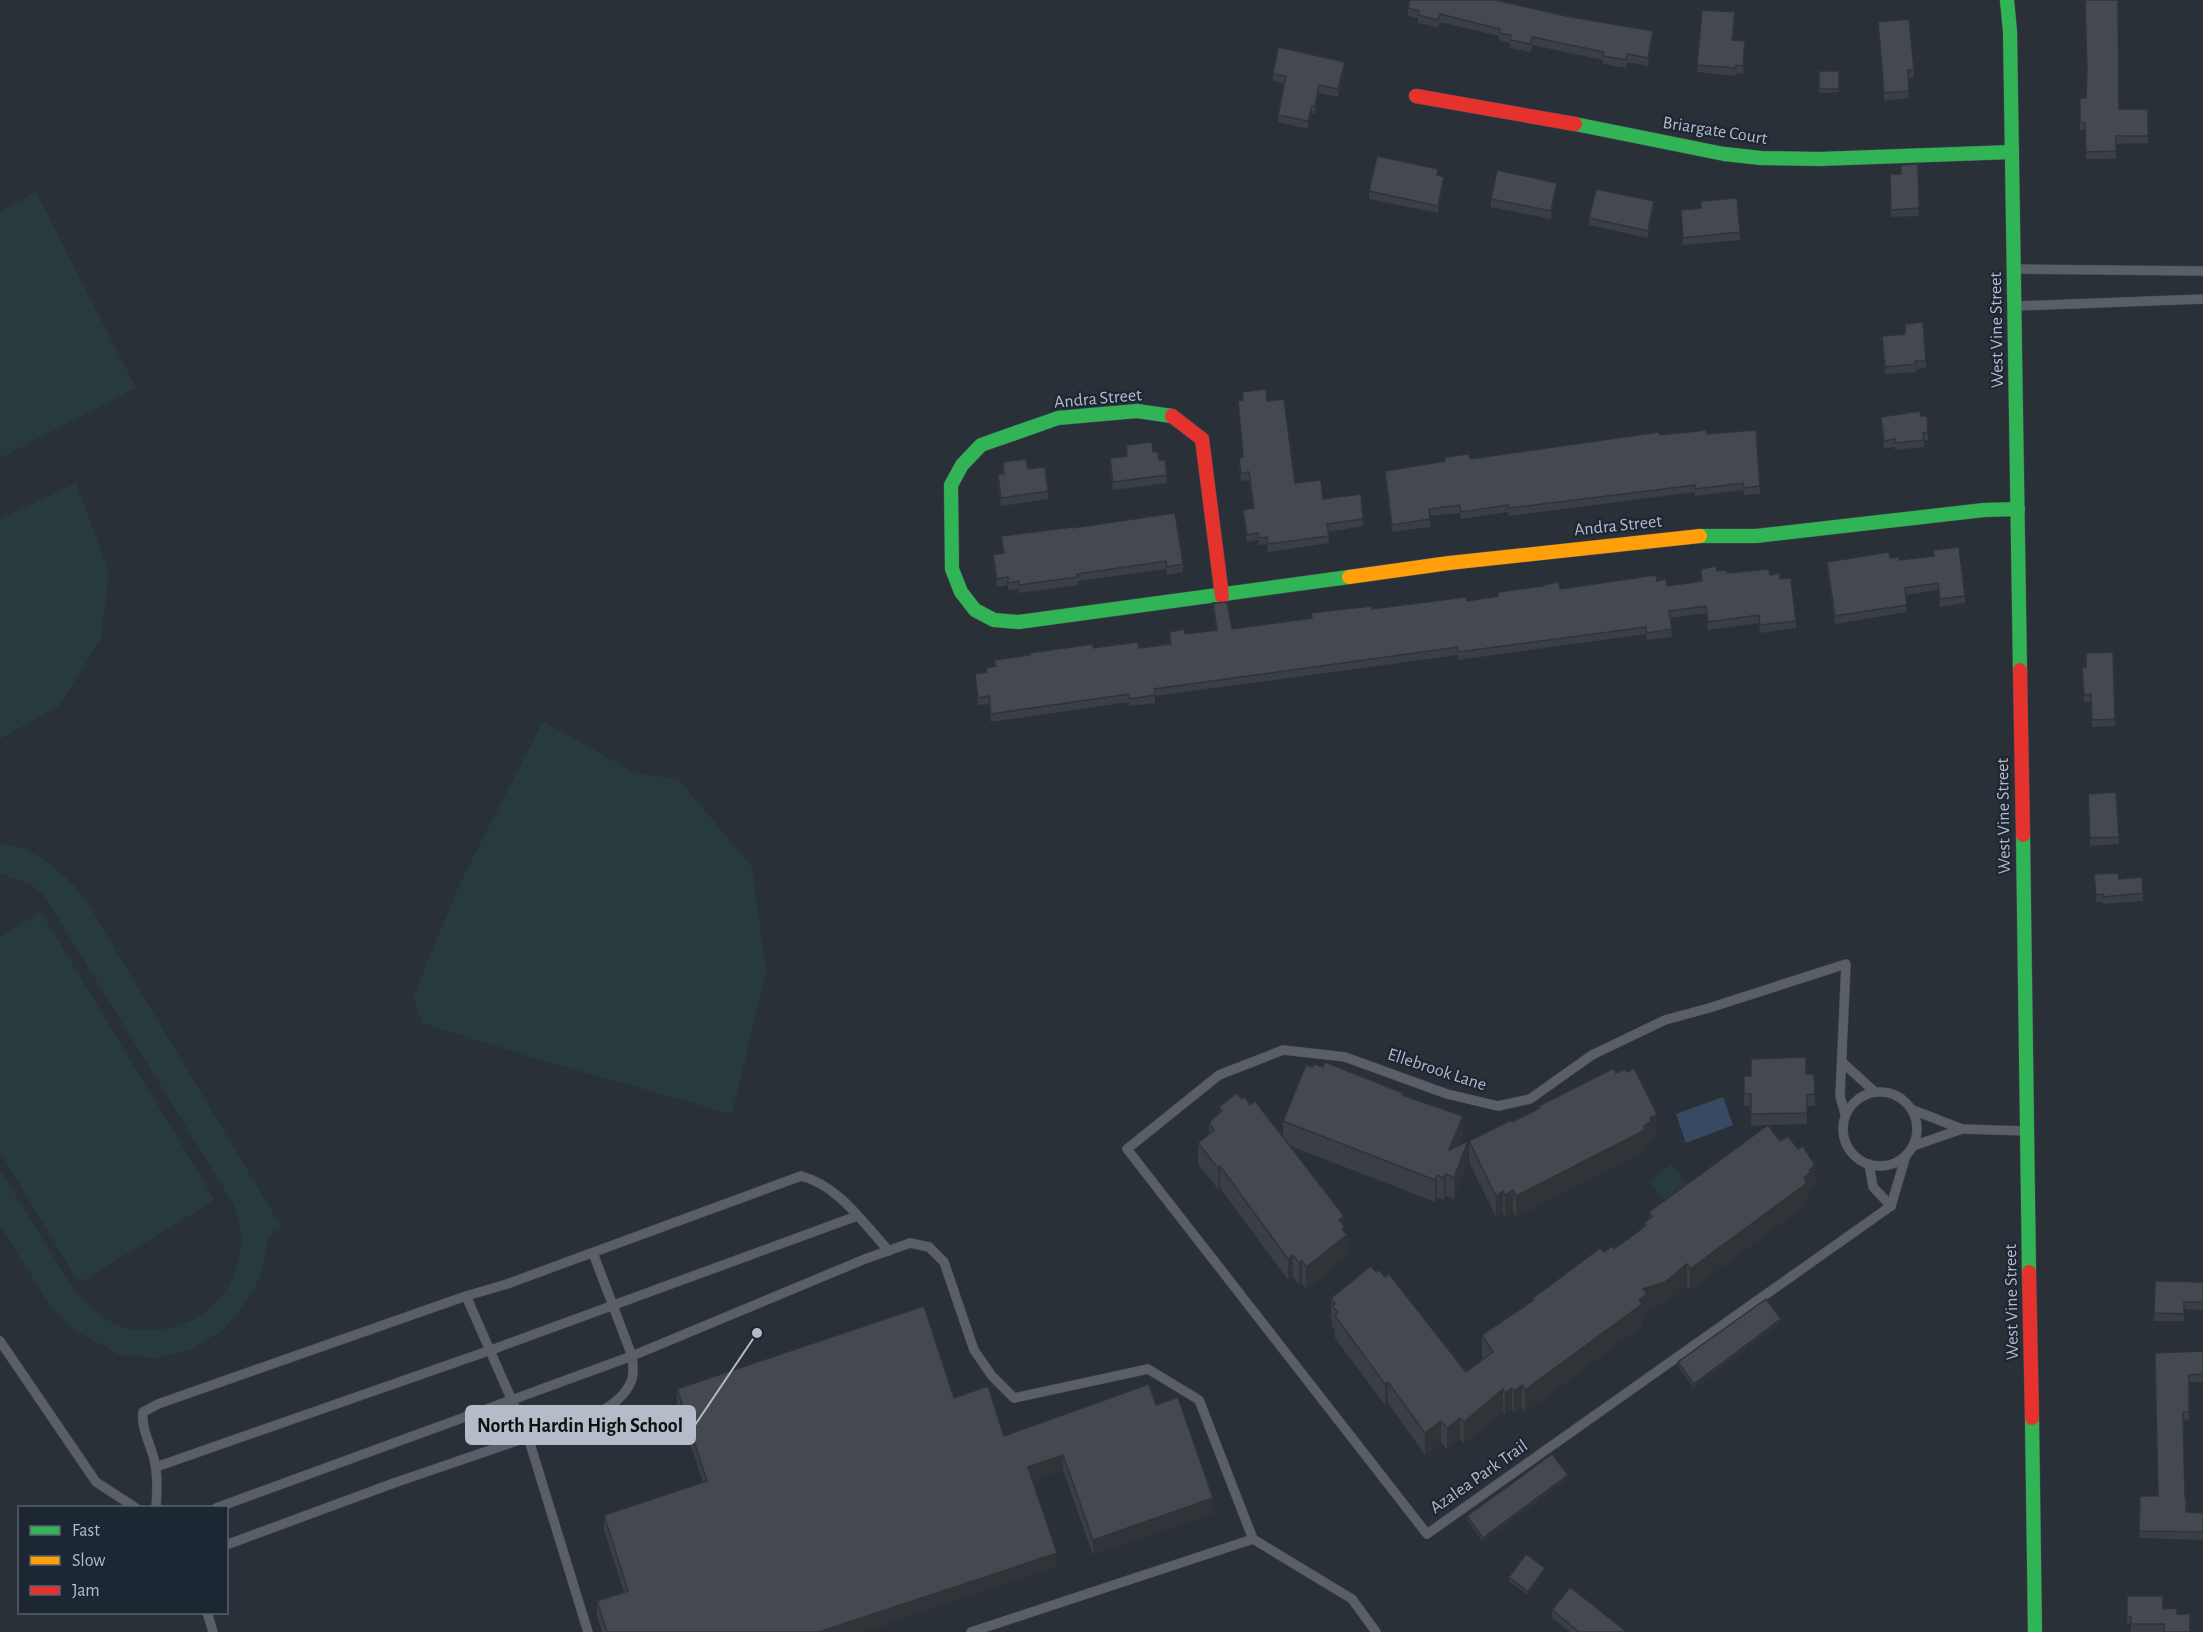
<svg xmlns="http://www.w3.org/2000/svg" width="2203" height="1632" font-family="'Alegreya Sans',sans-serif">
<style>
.green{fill:#273a3e}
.water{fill:#384963}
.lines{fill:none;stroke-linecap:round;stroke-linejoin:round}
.lane-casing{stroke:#484c53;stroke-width:10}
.fast-casing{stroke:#484c53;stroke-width:15}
.slow-casing{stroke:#484c53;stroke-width:15}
.jam-casing{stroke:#484c53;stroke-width:15}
.lane{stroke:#5a5e66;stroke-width:9}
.fast{stroke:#30b455;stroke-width:14}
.slow{stroke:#ff9f0a;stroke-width:14}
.jam{stroke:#e5322d;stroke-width:14}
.wall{fill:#3a3f45}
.shaded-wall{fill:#303338}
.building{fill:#444950;stroke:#303338;stroke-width:1.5}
.labels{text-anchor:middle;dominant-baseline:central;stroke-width:4.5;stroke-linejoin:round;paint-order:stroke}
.street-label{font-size:18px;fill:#b4bcc9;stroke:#1d2633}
.leader{fill:none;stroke:#b4bcc9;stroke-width:2}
.callout-dot{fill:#b4bcc9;stroke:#1d2633;stroke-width:2}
.callout{fill:#b4bcc9;stroke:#b4bcc9;stroke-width:2}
.callout-label{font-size:20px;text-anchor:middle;font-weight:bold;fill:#111}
</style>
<rect width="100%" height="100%" fill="#2a3038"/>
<g class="green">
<polygon points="36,192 136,388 0,458 0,211"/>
<polygon points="76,483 109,572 101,638 60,705 0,739 0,519"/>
<polygon points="543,721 635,773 678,779 752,867 766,972 732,1114 537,1059 422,1023 413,997 460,883"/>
<path d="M0 844C34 846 63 872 84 897L282 1228 269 1236 260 1278 241 1309 224 1329 192 1349 158 1358 120 1355 74 1330 52 1309 0 1225V1170L73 1288C87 1304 102 1320 123 1327 135 1331 151 1330 164 1329 212 1321 244 1281 241 1232 240 1223 236 1213 234 1205L45 897 32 885 0 873Z"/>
<polygon points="41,912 215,1200 79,1283 0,1152 0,937"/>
<polygon points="1672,1164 1689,1187 1667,1204 1649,1181"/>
</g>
<polygon class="water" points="1723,1097 1733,1125 1686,1143 1676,1114"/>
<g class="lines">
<g class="lane-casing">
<g id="lane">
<polyline points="2016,269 2203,271"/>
<polyline points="2017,306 2203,299"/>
<polyline points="1842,1062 1875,1092"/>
<circle cx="1880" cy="1129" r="37"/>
<polyline points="1913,1110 1962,1129 2026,1131"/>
<polyline points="1845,1114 1840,1096 1846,964 1709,1008 1665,1020 1592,1055 1530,1099 1498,1106 1447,1094 1345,1057 1283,1050 1219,1075 1127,1149 1427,1534 1891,1206"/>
<polyline points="1913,1146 1962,1129"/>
<polyline points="1869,1164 1873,1187 1891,1206"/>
<polyline points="1891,1206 1906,1155"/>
<polyline points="0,1341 96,1482 136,1508"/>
<polyline points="156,1467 491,1350 857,1216"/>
<path d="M156 1508C157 1491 158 1475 154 1459 150 1443 141 1428 143 1412L158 1404 466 1296 507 1284 801 1176C838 1185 864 1224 889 1251"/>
<polyline points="216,1508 632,1356 593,1253"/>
<polyline points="226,1545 394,1483 528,1437 466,1296"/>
<polyline points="207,1612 213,1632"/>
<path d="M588 1632 528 1437C561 1426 620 1415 632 1379 634 1372 633 1363 632 1356L865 1259 910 1243 929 1247 944 1262 974 1350 992 1376 1014 1398 1148 1369 1199 1400 1253 1539"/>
<polyline points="971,1632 1253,1539 1352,1599 1376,1632"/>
</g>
</g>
<g class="fast-casing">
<g id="fast">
<polyline points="2007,0 2010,31 2020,670"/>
<polyline points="1575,124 1724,154 1761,158 1819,159 2012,152"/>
<polyline points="1172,416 1137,411 1058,418 981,445 962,465 951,485 952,569 961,592 975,610 994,620 1019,622 1349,577"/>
<polyline points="1700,536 1756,536 1984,510 2018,509"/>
<polyline points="2023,835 2029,1272"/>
<polyline points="2032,1418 2035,1632"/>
</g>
</g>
<g class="slow-casing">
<polyline id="slow" points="1349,577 1449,563 1700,536"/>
</g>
<g class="jam-casing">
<g id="jam">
<polyline points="1416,96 1575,124"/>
<polyline points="1172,416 1202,439 1222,596"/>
<polyline points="2020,670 2023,835"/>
<polyline points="2029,1272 2032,1418"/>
</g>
</g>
<use href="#lane" class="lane"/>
<use href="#fast" class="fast"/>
<use href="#slow" class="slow"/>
<use href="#jam" class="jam"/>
</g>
<g class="wall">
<polygon points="1408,8 1653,38 1648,66 1627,62 1626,68 1603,64 1603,60 1532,45 1531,52 1510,48 1510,43 1499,40 1499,36 1440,22 1438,27 1418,23 1418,18 1408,16"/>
<polygon points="1735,20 1733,40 1745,49 1743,74 1736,73 1736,76 1697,72 1697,65"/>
<polygon points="1878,22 1914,70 1914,77 1908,78 1909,98 1884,101"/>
<polygon points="1345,69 1338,97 1319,93 1315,114 1312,113 1308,129 1278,122 1278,115 1284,84 1273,81 1273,74"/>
<polygon points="1819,71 1839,71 1839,92 1819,93"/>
<polygon points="2087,74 2119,109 2148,109 2148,143 2116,144 2116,159 2086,159 2085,130 2080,130 2080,98 2086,98"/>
<polygon points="1918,164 1919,216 1891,217 1890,174 1901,174"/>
<polygon points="1438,176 1444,184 1438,213 1369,199 1369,191"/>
<polygon points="1557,190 1551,219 1491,207 1491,199"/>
<polygon points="1701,201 1740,232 1740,240 1683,245 1681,210 1701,208"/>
<polygon points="1654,208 1648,238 1589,225 1589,218"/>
<polygon points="1905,324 1926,361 1926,368 1916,369 1916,372 1885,374 1882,336 1905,334"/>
<polygon points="1242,392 1267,401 1295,483 1363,519 1363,526 1328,532 1329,543 1268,552 1267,544 1259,545 1258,540 1247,542 1243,517 1243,510 1253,508 1249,480 1241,481 1239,466 1239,458 1243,458 1238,401 1242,400"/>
<polygon points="1921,416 1928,433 1928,440 1924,441 1924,447 1895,450 1895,447 1884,448 1881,424 1881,417"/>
<polygon points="1707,434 1760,486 1760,494 1744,495 1743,490 1695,496 1695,492 1509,516 1508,512 1461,519 1460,513 1430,516 1430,527 1392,532 1385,479 1385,471 1470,459 1660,435"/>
<polygon points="1126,445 1153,452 1159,460 1167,475 1167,483 1113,490 1110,466 1110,458 1126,456"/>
<polygon points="1003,462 1028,469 1048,491 1048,499 1001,506 998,482 998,474 1003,474"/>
<polygon points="1073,528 1183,564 1183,572 1167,575 1166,569 1078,581 1078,585 1019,593 1019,589 1008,590 1008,585 997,587 993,562 993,555 1003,553 1001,536"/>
<polygon points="1933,550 1965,596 1965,603 1940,607 1938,590 1906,595 1907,612 1835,624 1827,569 1827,562 1890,558 1899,560 1933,556"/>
<polygon points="1701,569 1727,573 1770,575 1780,579 1796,621 1796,628 1760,633 1759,623 1708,630 1706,613 1670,618 1672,637 1647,640 1646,634 1458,660 1458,655 1155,696 1155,703 1129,706 1129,702 991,722 989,704 978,705 975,674 986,672 994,667 994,660 1093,648 1139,648 1170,644 1169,632 1185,634 1216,630 1213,611 1213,603 1232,629 1311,618 1311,613 1372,609 1467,601 1498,596 1498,592 1560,589 1657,581 1667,586 1701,581"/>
<polygon points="2113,652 2115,726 2092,727 2091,702 2084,702 2082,667 2086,667"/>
<polygon points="2088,802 2119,837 2119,844 2090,846"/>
<polygon points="2094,874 2119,879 2143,893 2143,901 2103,904 2103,902 2096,902"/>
<polygon points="1616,1073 1657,1136 1651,1139 1651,1143 1645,1147 1645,1152 1516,1217 1513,1212 1505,1217 1503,1213 1496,1217 1469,1162 1469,1141 1512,1122 1539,1108 1539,1106"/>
<polygon points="1814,1074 1815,1106 1807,1106 1807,1124 1768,1125 1815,1187 1811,1190 1811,1194 1807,1197 1807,1204 1690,1290 1687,1286 1665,1303 1647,1309 1647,1316 1642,1319 1642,1326 1525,1412 1522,1407 1514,1413 1512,1410 1505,1415 1503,1411 1464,1443 1460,1439 1447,1450 1441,1443 1425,1455 1388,1403 1385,1405 1335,1338 1335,1330 1332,1327 1332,1321 1331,1319 1331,1298 1376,1272 1385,1277 1466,1372 1483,1359 1482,1356 1482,1335 1533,1301 1533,1298 1604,1252 1614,1249 1644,1227 1644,1222 1649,1219 1649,1212 1768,1125 1751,1126 1751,1106 1744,1106 1744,1076"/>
<polygon points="1403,1096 1463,1138 1460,1145 1468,1163 1454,1199 1446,1196 1444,1200 1437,1197 1435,1202 1288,1145 1344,1225 1345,1233 1347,1257 1306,1289 1302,1283 1299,1285 1293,1277 1288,1280 1220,1188 1218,1189 1198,1164 1198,1143 1209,1134 1209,1122 1219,1114 1219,1107 1242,1099 1250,1105 1283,1138 1283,1121"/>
<polygon points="2155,1281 2203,1282 2203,1310 2184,1309 2184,1321 2154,1321"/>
<polygon points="1781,1323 1694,1388 1678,1366 1678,1362"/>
<polygon points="2203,1351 2203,1382 2189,1382 2189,1419 2183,1420 2185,1497 2186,1512 2203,1513 2203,1540 2139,1538 2140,1496 2158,1496 2155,1353"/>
<polygon points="677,1389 954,1398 1004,1436 1156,1405 1213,1513 1093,1555 1063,1470 1033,1481 1057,1567 863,1632 602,1632 597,1616 597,1601 624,1592 604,1530 604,1515 703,1482 677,1404"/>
<polygon points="1568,1479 1483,1542 1467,1520 1467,1516"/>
<polygon points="1545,1572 1528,1595 1509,1581 1509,1577"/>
<polygon points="2127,1596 2163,1609 2177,1608 2164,1632 2131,1632 2131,1624 2127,1624"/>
<polygon points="1552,1610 1627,1632 1570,1632 1552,1618"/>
</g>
<g class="shaded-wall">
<polygon points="1653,31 1653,38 1648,66 1648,58"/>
<polygon points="1345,62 1345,69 1338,97 1338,89"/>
<polygon points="1319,85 1319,93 1315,114 1315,106"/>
<polygon points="1312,106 1312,113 1308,129 1308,121"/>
<polygon points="1444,177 1444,184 1438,213 1438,206"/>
<polygon points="1557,183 1557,190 1551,219 1551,211"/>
<polygon points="1654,201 1654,208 1648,238 1648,231"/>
<polygon points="1657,1114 1657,1136 1651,1139 1651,1143 1645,1147 1645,1152 1516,1217 1516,1196 1644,1126 1650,1118"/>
<polygon points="1463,1116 1463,1138 1449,1172 1449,1150"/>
<polygon points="1468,1141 1468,1163 1454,1199 1454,1178"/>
<polygon points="1815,1165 1815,1187 1811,1190 1811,1194 1807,1197 1807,1204 1690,1290 1690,1269 1804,1178 1809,1170"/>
<polygon points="1220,1166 1220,1188 1218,1189 1218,1168"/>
<polygon points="1446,1174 1446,1196 1444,1200 1444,1178"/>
<polygon points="1437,1175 1437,1197 1435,1202 1435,1180"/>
<polygon points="1513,1190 1513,1212 1505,1217 1505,1195"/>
<polygon points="1503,1191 1503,1213 1496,1217 1496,1196"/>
<polygon points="1344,1216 1344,1228 1345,1227 1345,1237 1347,1235 1347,1257 1306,1289 1306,1267 1339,1220"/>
<polygon points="1293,1255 1293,1277 1288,1280 1288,1259"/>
<polygon points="1302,1261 1302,1283 1299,1285 1299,1263"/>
<polygon points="1687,1264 1687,1286 1665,1303 1647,1309 1647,1316 1642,1319 1642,1326 1525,1412 1525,1390 1639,1300 1643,1289"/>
<polygon points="1781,1319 1781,1323 1694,1388 1694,1384"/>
<polygon points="1388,1382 1388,1403 1385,1405 1385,1384"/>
<polygon points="1522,1385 1522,1407 1514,1413 1514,1391"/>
<polygon points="1512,1388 1512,1410 1505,1415 1505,1393"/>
<polygon points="1503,1389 1503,1411 1464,1443 1464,1422"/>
<polygon points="1460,1418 1460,1439 1447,1450 1447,1428"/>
<polygon points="1441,1421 1441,1443 1425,1455 1425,1433"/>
<polygon points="1063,1455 1063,1470 1028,1482 1028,1467"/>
<polygon points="1568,1475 1568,1479 1483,1542 1483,1538"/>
<polygon points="1213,1498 1213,1513 1093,1555 1093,1540"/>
<polygon points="1057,1553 1057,1567 863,1632 819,1632"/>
<polygon points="1545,1568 1545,1572 1528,1595 1528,1592"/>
</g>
<g class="building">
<polygon points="1410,0 1495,0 1566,16 1653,31 1648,58 1627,54 1626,60 1603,56 1604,52 1532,37 1531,44 1510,40 1511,35 1499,33 1500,29 1440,14 1438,20 1418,15 1419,11 1408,8"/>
<polygon points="2085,0 2118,0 2119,109 2148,109 2148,136 2116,136 2116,151 2086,152 2085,123 2080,123 2080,98 2086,98 2087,70"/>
<polygon points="1702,10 1735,12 1732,40 1745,41 1743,66 1736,65 1736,68 1697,65"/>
<polygon points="1909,19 1914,70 1908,70 1909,91 1884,93 1878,22"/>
<polygon points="1278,47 1345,62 1338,89 1319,85 1315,106 1312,106 1308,121 1278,115 1286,76 1273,74"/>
<rect x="1819" y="71" width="20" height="18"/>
<polygon points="1377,156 1438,169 1437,175 1444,177 1438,206 1369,191"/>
<polygon points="1918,164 1919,208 1891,210 1890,174 1901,174 1901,165"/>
<polygon points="1497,170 1557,183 1551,211 1491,199"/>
<polygon points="1596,189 1654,201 1648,231 1589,218"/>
<polygon points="1737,198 1740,232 1683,238 1681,210 1701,208 1701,201"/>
<polygon points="1923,322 1926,361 1915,361 1916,364 1885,367 1882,336 1905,334 1905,324"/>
<polygon points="1266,389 1267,401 1284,399 1295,483 1321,480 1323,499 1361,494 1363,519 1327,524 1329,536 1268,544 1267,537 1259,538 1258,533 1247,535 1243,510 1254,508 1249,472 1241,474 1239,458 1243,457 1238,401 1243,400 1242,392"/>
<polygon points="1920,411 1921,416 1927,416 1928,433 1923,433 1924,440 1895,443 1895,439 1884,441 1881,417"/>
<polygon points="1706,430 1707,434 1756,430 1760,486 1744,488 1743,483 1695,489 1695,485 1509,508 1508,505 1461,512 1460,505 1429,509 1430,519 1392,525 1385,471 1445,461 1445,457 1469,454 1470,459 1659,432 1660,435"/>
<polygon points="1152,442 1153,452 1158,452 1159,460 1165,460 1167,475 1113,482 1110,458 1127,456 1126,445"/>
<polygon points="1026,459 1028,469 1045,467 1048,491 1001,498 998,474 1004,474 1003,462"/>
<polygon points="1175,513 1183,564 1167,567 1166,561 1077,574 1078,577 1019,585 1019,581 1008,583 1008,577 997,579 993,555 1004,553 1001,536 1073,527 1073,528"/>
<polygon points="1959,547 1965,596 1940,599 1938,583 1905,588 1907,605 1835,616 1827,562 1889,552 1890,558 1899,557 1899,560 1934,556 1933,550"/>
<polygon points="1716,566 1717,571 1726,570 1727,573 1769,569 1770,575 1780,573 1780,579 1791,578 1796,621 1760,625 1759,615 1708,622 1706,606 1669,611 1672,629 1647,633 1646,627 1458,652 1458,647 1154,689 1155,695 1129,699 1129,694 991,714 989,696 978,698 975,674 987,672 986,668 996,666 994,660 1030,655 1029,653 1093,644 1093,648 1138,642 1139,648 1171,644 1169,632 1185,629 1185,634 1217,630 1213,603 1227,602 1232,629 1312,618 1311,613 1372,606 1372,609 1466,597 1467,601 1498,596 1498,592 1544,586 1543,585 1559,582 1560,589 1656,575 1657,581 1666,579 1667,586 1702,581 1701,569"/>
<polygon points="2113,652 2115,719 2092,720 2091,694 2084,695 2082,667 2086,667 2086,653"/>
<polygon points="2116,792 2119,837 2090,838 2088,794"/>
<polygon points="2118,873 2119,879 2142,877 2143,893 2103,897 2103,894 2096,895 2094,874"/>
<polygon points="1806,1057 1806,1074 1814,1074 1815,1094 1807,1095 1807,1113 1751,1114 1751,1094 1744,1094 1744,1076 1751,1076 1751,1059"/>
<polygon points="1325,1062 1403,1093 1402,1095 1463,1116 1449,1150 1468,1141 1454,1178 1446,1174 1444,1178 1437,1175 1435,1180 1283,1121 1306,1065 1313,1067 1314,1064 1323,1067"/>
<polygon points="1614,1068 1616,1073 1625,1069 1627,1072 1634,1068 1657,1114 1650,1118 1651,1121 1644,1126 1645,1130 1516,1196 1513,1190 1505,1195 1503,1191 1496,1196 1469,1141 1511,1120 1512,1122 1540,1108 1539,1106"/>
<polygon points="1237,1093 1242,1099 1245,1097 1250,1105 1255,1101 1344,1216 1339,1220 1345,1227 1342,1229 1347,1235 1306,1267 1302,1261 1299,1263 1293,1255 1288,1259 1220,1166 1218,1168 1198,1143 1214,1130 1209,1122 1222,1111 1219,1107"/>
<polygon points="1768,1125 1780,1141 1788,1136 1798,1149 1803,1146 1815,1165 1809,1170 1811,1172 1804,1178 1807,1183 1690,1269 1687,1264 1665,1282 1643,1289 1647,1294 1639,1300 1642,1304 1525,1390 1522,1385 1514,1391 1512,1388 1505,1393 1503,1389 1464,1422 1460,1418 1447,1428 1441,1421 1425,1433 1388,1382 1385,1384 1335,1316 1338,1313 1332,1306 1335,1304 1331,1298 1371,1266 1376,1272 1379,1270 1385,1277 1389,1274 1466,1372 1493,1352 1482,1335 1534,1300 1533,1298 1600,1248 1604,1252 1612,1246 1614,1249 1640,1230 1646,1225 1644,1222 1652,1217 1649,1212"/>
<polygon points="2155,1281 2203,1282 2203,1302 2184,1302 2184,1314 2154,1313"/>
<polygon points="1766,1299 1781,1319 1694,1384 1678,1362"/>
<polygon points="924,1306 954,1398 988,1386 1004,1436 1149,1384 1156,1405 1178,1397 1213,1498 1093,1540 1063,1455 1028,1467 1057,1553 819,1632 607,1632 597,1601 628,1591 604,1515 707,1481 677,1389"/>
<polygon points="2203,1351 2203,1374 2189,1375 2189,1412 2183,1412 2185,1497 2186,1497 2186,1512 2203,1513 2203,1532 2139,1531 2140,1496 2158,1496 2155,1353"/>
<polygon points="1552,1454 1568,1475 1483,1538 1467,1516"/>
<polygon points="1526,1554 1545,1568 1528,1592 1509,1577"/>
<polygon points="1570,1587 1627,1632 1579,1632 1552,1610"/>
<polygon points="2127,1596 2163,1596 2163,1609 2177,1608 2177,1614 2190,1614 2190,1632 2164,1632 2164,1624 2131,1624 2131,1617 2127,1617"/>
</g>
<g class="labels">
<g class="street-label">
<text transform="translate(1715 131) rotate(9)">Briargate Court</text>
<text transform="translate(1997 330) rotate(-91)">West Vine Street</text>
<text transform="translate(1098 399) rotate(-5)">Andra Street</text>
<text transform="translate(1618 526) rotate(-6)">Andra Street</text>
<text transform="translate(2004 816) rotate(-91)">West Vine Street</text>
<text transform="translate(1437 1070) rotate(18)">Ellebrook Lane</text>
<text transform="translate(2012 1302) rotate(-91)">West Vine Street</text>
<text transform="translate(1479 1477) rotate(-35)">Azalea Park Trail</text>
</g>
</g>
<path class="leader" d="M757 1333L695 1425"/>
<circle class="callout-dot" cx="757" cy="1333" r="6"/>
<rect class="callout" x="466" y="1406" width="229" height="38" rx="6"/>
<g class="callout-label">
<text x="580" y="1432">North Hardin High School</text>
</g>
<rect x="18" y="1506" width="210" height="108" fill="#1d2633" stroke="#59626f" stroke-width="1.5"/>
<rect x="30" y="1526" width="30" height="9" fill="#30b455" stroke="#59626f" stroke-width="1.5"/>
<text x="72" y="1536" font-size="18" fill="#b4bcc9">Fast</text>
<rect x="30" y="1556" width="30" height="9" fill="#ff9f0a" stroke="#59626f" stroke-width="1.5"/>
<text x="72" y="1566" font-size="18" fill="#b4bcc9">Slow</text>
<rect x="30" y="1586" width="30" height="9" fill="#e5322d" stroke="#59626f" stroke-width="1.5"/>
<text x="72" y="1596" font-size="18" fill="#b4bcc9">Jam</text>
</svg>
